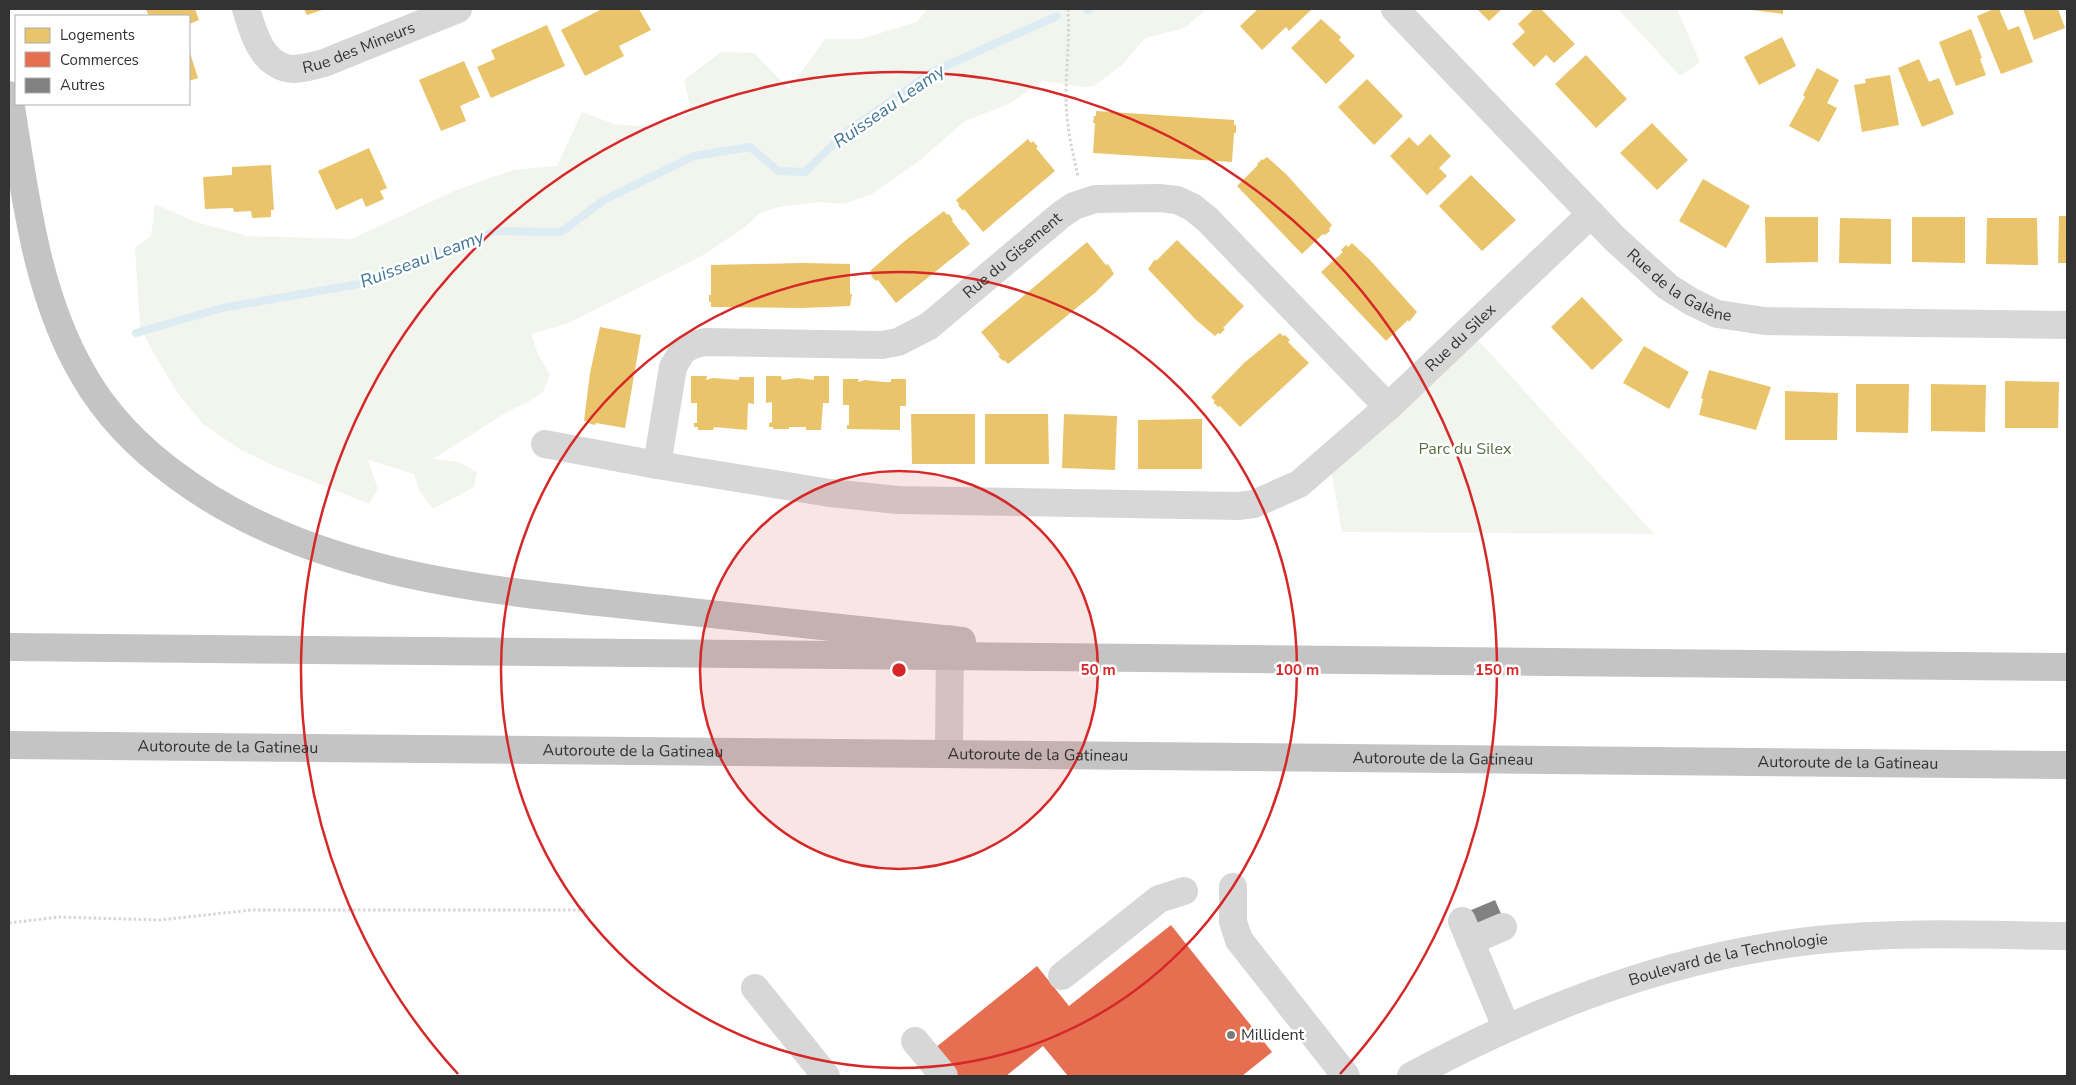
<svg xmlns="http://www.w3.org/2000/svg" width="2076" height="1085" font-family="'Nunito Sans',sans-serif">
<style>
.green{fill:#f1f5ed}
.homes{fill:#e9c46a}
.shops{fill:#e76f51}
.lines{fill:none;stroke-linecap:round;stroke-linejoin:round}
.stream{stroke:#ddebf3;stroke-width:8}
.building{fill:#818181}
.path{stroke:#d6d6d6;stroke-width:3;stroke-dasharray:2.5 2.5;stroke-linecap:butt}
.minor{stroke:#d7d7d7;stroke-width:28}
.highway{stroke:#c4c4c4;stroke-width:28}
.ring{fill:none;stroke:#d62828;stroke-width:2.5}
.poi-dot{fill:#7a7a7a;stroke:#fff;stroke-width:2}
.labels{text-anchor:middle;dominant-baseline:central;stroke-width:5;stroke-linejoin:round;paint-order:stroke}
.street-label{font-size:16px;fill:#333;stroke:#fff}
.park-label{font-size:16px;fill:#56703f;stroke:#fff}
.poi-label{font-size:16px;fill:#333;stroke:#fff;text-anchor:start}
.water-label{font-size:18px;font-style:italic;fill:#3f7597;stroke:#fff}
.centre{fill:#d62828;stroke:#fff;stroke-width:2.5}
.ring-label{font-size:15px;text-anchor:middle;font-weight:bold;fill:#d62828;stroke:#fff;stroke-width:5;stroke-linejoin:round;paint-order:stroke}
</style>
<rect width="100%" height="100%" fill="#fff"/>
<g class="green">
<polygon points="927,9 1206,9 1185,28 1145,38 1123,64 1094,86 1083,87 1043,81 1009,104 965,121 919,161 872,194 844,204 819,202 779,207 760,213 745,227 705,254 569,323 531,334 538,354 550,375 543,392 526,403 507,412 433,459 458,462 477,472 474,487 433,509 420,492 414,474 368,460 378,489 369,504 274,466 241,450 203,424 177,392 153,352 140,327 135,248 151,236 155,204 196,222 248,236 352,239 454,191 513,170 557,166 582,112 614,124 650,127 692,113 684,80 721,52 754,53 789,89 825,39 860,39 917,22"/>
<polygon points="1618,9 1677,9 1700,62 1680,76"/>
<polygon points="1469,330 1654,534 1342,532 1329,458"/>
</g>
<g class="homes">
<polygon points="146,9 195,9 199,20 189,24 189,16 149,16"/>
<polygon points="304,9 325,9 307,15"/>
<polygon points="602,9 639,9 651,30 619,46 624,56 585,76 561,30"/>
<polygon points="1258,9 1312,9 1289,31 1286,27 1262,50 1240,26"/>
<polygon points="1477,9 1502,9 1489,21"/>
<polygon points="1534,9 1541,9 1575,44 1554,63 1546,55 1534,67 1512,44 1525,32 1518,24"/>
<polygon points="1744,9 1783,9 1783,14"/>
<polygon points="1994,9 1999,9 2008,30 2019,26 2033,62 2001,74 1977,16"/>
<polygon points="2023,9 2058,9 2065,28 2034,40"/>
<polygon points="1321,19 1341,37 1339,40 1355,56 1326,84 1291,48"/>
<polygon points="547,25 565,66 491,98 477,67 495,59 491,50"/>
<polygon points="1971,29 1982,58 1980,59 1986,75 1956,86 1939,42"/>
<polygon points="1782,37 1796,66 1759,85 1744,57"/>
<polygon points="189,50 198,78 189,81"/>
<polygon points="1586,55 1627,99 1596,128 1555,84"/>
<polygon points="1919,59 1929,82 1939,78 1954,114 1922,127 1898,68"/>
<polygon points="464,61 480,97 460,106 466,121 441,131 419,80"/>
<polygon points="1817,68 1839,80 1827,103 1837,108 1819,142 1789,126 1805,97 1803,95"/>
<polygon points="1890,75 1899,125 1862,132 1854,85 1866,83 1865,79"/>
<polygon points="1367,79 1403,116 1374,145 1338,107"/>
<polygon points="1096,111 1234,120 1234,125 1236,125 1236,133 1234,133 1232,162 1093,153 1095,123 1093,123 1094,116 1096,116"/>
<polygon points="1652,123 1688,160 1657,190 1620,153"/>
<polygon points="1430,134 1451,156 1439,168 1447,176 1427,195 1390,156 1409,137 1418,146"/>
<polygon points="1028,139 1031,143 1033,141 1038,147 1036,148 1055,171 983,232 964,209 963,211 958,205 959,204 956,200"/>
<polygon points="369,148 387,188 380,191 384,199 366,207 362,198 336,210 318,171"/>
<polygon points="1267,157 1286,174 1332,225 1329,229 1330,231 1325,235 1323,234 1302,254 1237,186 1258,165 1257,164 1262,159 1263,160"/>
<polygon points="271,165 274,210 271,210 271,217 252,218 251,211 234,212 233,208 205,209 203,177 232,175 232,167"/>
<polygon points="1471,175 1516,220 1482,251 1439,206"/>
<polygon points="1703,179 1750,206 1726,248 1679,221"/>
<polygon points="944,211 947,215 949,214 953,220 952,221 970,244 896,303 878,280 876,281 871,276 873,274 870,271 906,240"/>
<polygon points="2059,216 2067,216 2067,263 2058,263"/>
<polygon points="1765,217 1818,217 1818,262 1766,263"/>
<polygon points="1912,217 1965,217 1965,263 1912,262"/>
<polygon points="1840,218 1891,219 1891,264 1839,263"/>
<polygon points="1987,218 2037,218 2038,265 1986,264"/>
<polygon points="1177,240 1244,306 1223,328 1225,329 1220,334 1218,333 1215,336 1196,320 1148,269 1155,259 1156,261"/>
<polygon points="1087,242 1106,265 1108,264 1114,274 1096,292 1008,364 1004,360 1003,361 998,356 1000,355 981,332"/>
<polygon points="1352,243 1370,260 1417,312 1409,322 1408,320 1386,341 1321,272 1343,252 1341,250 1346,245 1348,247"/>
<polygon points="802,263 850,264 850,294 852,294 850,306 802,308 711,307 711,302 709,302 709,295 711,295 711,265"/>
<polygon points="1582,297 1623,340 1592,370 1551,327"/>
<polygon points="600,327 641,335 625,428 596,423 595,425 588,423 588,421 584,421 590,373"/>
<polygon points="1280,333 1283,336 1285,335 1290,340 1288,342 1309,363 1240,427 1220,406 1218,407 1213,402 1215,401 1211,397 1244,363"/>
<polygon points="1644,346 1689,372 1669,409 1623,383"/>
<polygon points="1709,370 1771,387 1756,430 1699,415 1703,399 1701,398"/>
<polygon points="691,376 707,376 706,380 713,378 739,380 739,377 754,377 754,404 748,403 747,430 714,427 713,430 698,430 698,427 694,427 694,423 697,423 697,403 691,403"/>
<polygon points="766,376 781,376 782,380 798,378 814,380 814,376 829,376 829,403 823,403 821,430 806,430 806,427 789,427 789,429 773,429 773,427 769,427 769,423 772,422 772,402 766,403"/>
<polygon points="843,379 859,379 858,382 865,380 884,382 891,382 891,379 906,379 906,406 900,406 900,430 847,429 847,425 849,425 849,405 843,405"/>
<polygon points="2005,381 2059,382 2058,428 2005,428"/>
<polygon points="1856,384 1909,384 1908,433 1856,432"/>
<polygon points="1931,384 1986,385 1985,432 1931,431"/>
<polygon points="1785,391 1838,393 1837,440 1785,440"/>
<polygon points="911,414 975,414 975,464 912,464"/>
<polygon points="985,414 1048,414 1049,464 985,464"/>
<polygon points="1064,414 1117,416 1115,470 1062,468"/>
<polygon points="1202,419 1202,469 1138,469 1138,420"/>
</g>
<polygon class="shops" points="1171,925 1272,1052 1242,1076 1068,1076 1043,1046 1006,1076 957,1076 935,1048 1037,966 1069,1006"/>
<g class="lines">
<g class="stream">
<polyline points="1087,10 1090,9"/>
<polyline points="136,333 222,308 359,284 495,231 561,232 604,200 694,156 750,147 778,171 805,172 845,133 932,72 1057,16"/>
</g>
</g>
<polygon class="building" points="1495,900 1502,916 1475,927 1469,911"/>
<g class="lines">
<g class="path">
<path d="M1068 9C1070 38 1066 67 1066 97 1066 124 1072 150 1078 176"/>
<polyline points="9,923 59,917 160,920 251,910 588,910"/>
</g>
<g class="minor">
<path id="s1" d="M246 9C253 31 260 61 286 68 297 71 313 66 324 63L458 9"/>
<path id="s2" d="M1395 9 1615 239 1668 287 1692 302 1717 314 1765 321 2067 325"/>
<path id="s3" d="M545 444 657 465 830 493 898 500 1238 506 1254 504 1299 484 1388 407 1591 214"/>
<path id="s4" d="M657 465 673 367 683 350 693 345 705 342 882 345 898 342 929 326 1062 214 1074 206 1095 199 1159 198 1177 200 1192 207 1207 219 1388 407"/>
<polyline points="949,753 950,639"/>
<polyline points="1233,887 1233,922 1239,940 1346,1076"/>
<polyline points="1462,921 1506,1027"/>
<polyline points="1470,941 1503,927"/>
<polyline points="1062,976 1159,899 1184,891"/>
<polyline points="755,988 826,1076"/>
<polyline points="915,1041 944,1076"/>
<path id="s5" d="M1411 1076C1539 1007 1672 956 1817 940 1900 931 1984 935 2067 936"/>
</g>
<g class="highway">
<path d="M9 95C25 190 34 291 84 376 107 416 140 449 177 476 316 579 497 591 664 609 763 620 862 630 962 641"/>
<polyline points="9,647 2067,667"/>
<path id="s6" d="M9 745 2067 765"/>
</g>
</g>
<circle cx="899" cy="670" r="199" fill="#d62828" fill-opacity=".12"/>
<g class="ring">
<circle cx="899" cy="670" r="199"/>
<circle cx="899" cy="670" r="398"/>
<path d="M458 1074A598 598 0 1 1 1340 1074"/>
</g>
<circle class="poi-dot" cx="1231" cy="1035" r="5"/>
<g class="labels">
<g class="street-label">
<text stroke="none"><textPath href="#s1" startOffset="151">Rue des Mineurs</textPath></text>
<text stroke="none"><textPath href="#s4" startOffset="480">Rue du Gisement</textPath></text>
<text stroke="none"><textPath href="#s2" startOffset="399">Rue de la Galène</textPath></text>
<text stroke="none"><textPath href="#s3" startOffset="981">Rue du Silex</textPath></text>
<text stroke="none"><textPath href="#s6" startOffset="219">Autoroute de la Gatineau</textPath></text>
<text stroke="none"><textPath href="#s6" startOffset="624">Autoroute de la Gatineau</textPath></text>
<text stroke="none"><textPath href="#s6" startOffset="1029">Autoroute de la Gatineau</textPath></text>
<text stroke="none"><textPath href="#s6" startOffset="1434">Autoroute de la Gatineau</textPath></text>
<text stroke="none"><textPath href="#s6" startOffset="1839">Autoroute de la Gatineau</textPath></text>
<text stroke="none"><textPath href="#s5" startOffset="340">Boulevard de la Technologie</textPath></text>
</g>
<g class="park-label">
<text x="1465" y="449">Parc du Silex</text>
</g>
<g class="poi-label">
<text x="1241" y="1035">Millident</text>
</g>
<g class="water-label">
<text transform="translate(889 106) rotate(-35)">Ruisseau Leamy</text>
<text transform="translate(422 259) rotate(-21)">Ruisseau Leamy</text>
</g>
</g>
<circle cx="899" cy="670" r="8" class="centre"/>
<g class="ring-label">
<text x="1098" y="675">50 m</text>
<text x="1297" y="675">100 m</text>
<text x="1497" y="675">150 m</text>
</g>
<rect width="2076" height="1085" fill="none" stroke="#333333" stroke-width="20"/>
<rect x="15" y="15" width="175" height="90" fill="#ffffff" stroke="#adadad"/>
<rect x="25" y="28" width="25" height="15" fill="#e9c46a" stroke="#adadad"/>
<text x="60" y="40" font-size="15" fill="#333333">Logements</text>
<rect x="25" y="52" width="25" height="15" fill="#e76f51" stroke="#adadad"/>
<text x="60" y="65" font-size="15" fill="#333333">Commerces</text>
<rect x="25" y="78" width="25" height="15" fill="#818181" stroke="#adadad"/>
<text x="60" y="90" font-size="15" fill="#333333">Autres</text>
</svg>
